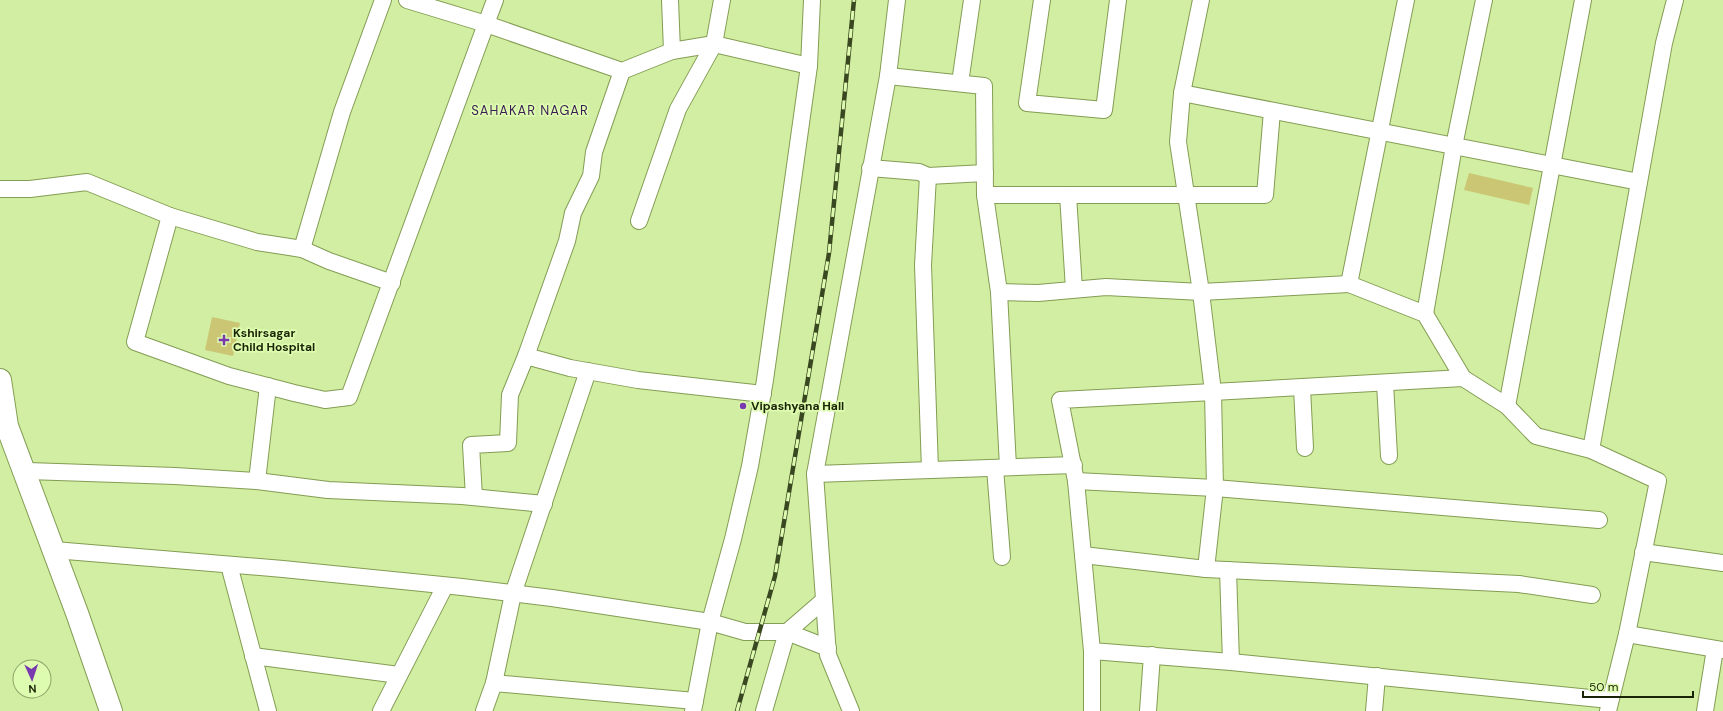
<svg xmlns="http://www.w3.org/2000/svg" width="1723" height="711" font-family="'DM Sans',sans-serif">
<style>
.building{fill:#cbc674}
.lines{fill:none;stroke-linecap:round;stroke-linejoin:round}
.street-casing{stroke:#839d54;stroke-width:18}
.secondary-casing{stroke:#839d54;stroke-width:24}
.street{stroke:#fff;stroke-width:16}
.secondary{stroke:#fff;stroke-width:22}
.rail-casing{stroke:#3a4821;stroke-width:4.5}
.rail{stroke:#defcaf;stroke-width:3;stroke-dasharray:9;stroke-linecap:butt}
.poi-dot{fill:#793aaf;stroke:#defcaf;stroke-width:1.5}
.labels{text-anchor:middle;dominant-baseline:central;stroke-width:3.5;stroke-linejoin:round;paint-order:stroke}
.poi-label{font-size:12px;font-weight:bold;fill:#192305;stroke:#defcaf;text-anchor:start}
.neighbourhood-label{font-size:13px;letter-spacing:1px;fill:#3a1d55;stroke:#defcaf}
</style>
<rect width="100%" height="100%" fill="#d1eea2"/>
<g class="building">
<polygon points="1469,173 1533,188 1529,205 1464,190"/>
<polygon points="212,317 240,323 233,356 205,350"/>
</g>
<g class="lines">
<g class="street-casing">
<g id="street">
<polyline points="407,0 486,24 495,0"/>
<polyline points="670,0 672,51"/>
<polyline points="1042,0 1027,103 1104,110 1118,0"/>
<polyline points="1201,0 1182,93 1178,142 1201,292 1213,392 1463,378 1507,406 1536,436 1591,450 1658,481 1627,634 1608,711"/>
<polyline points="1406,0 1349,284 1425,314 1463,378"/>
<polyline points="888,76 984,86 985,195 999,292 1038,293 1106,287 1201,292 1349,284"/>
<polyline points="960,83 972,0"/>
<polyline points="1182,93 1639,182"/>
<polyline points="870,168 919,172 928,176 985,173"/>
<polyline points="928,176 923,265 930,470"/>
<polyline points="0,189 30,189 87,182 170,216 135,342 229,376 294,393 325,400 349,397 486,24 622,71 672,51 714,44 809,66"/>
<polyline points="985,195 1265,195 1272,111"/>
<polyline points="1068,195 1074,289"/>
<polyline points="170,216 257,242 302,249 329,261 392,283"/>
<polyline points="639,221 678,109 714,44 722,0"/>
<polyline points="302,249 342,112 383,0"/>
<polyline points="999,292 1008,467"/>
<polyline points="1425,314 1454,146 1484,0"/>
<polyline points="526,356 570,368 638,380 763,394"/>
<polyline points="1385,383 1389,456"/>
<polyline points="1302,388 1305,448"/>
<polyline points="1507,406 1583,0"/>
<polyline points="1591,450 1664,43 1675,0"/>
<polyline points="995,468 1002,557"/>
<polyline points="25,472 28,471 175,476 257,481 328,490 462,496 544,504"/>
<polyline points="815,474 1074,465"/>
<polyline points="257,481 268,386"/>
<polyline points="1076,481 1215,488 1599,520"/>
<polyline points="474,497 471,445 508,443 510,395 526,356 567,241 573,213 591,176 594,152 622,71"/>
<polyline points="54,550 283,569 462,587 552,598 710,622 745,632 787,632 764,711"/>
<polyline points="1643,552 1723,563"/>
<polyline points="1083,555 1206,569 1519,584 1592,595"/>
<polyline points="229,565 268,711"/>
<polyline points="1206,569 1215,488 1213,392 1060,400 1076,481 1092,651 1231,662 1228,570"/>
<polyline points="824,600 787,632 828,648"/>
<polyline points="1627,634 1723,650"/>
<polyline points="1092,651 1092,711"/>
<polyline points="253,656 399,675"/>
<polyline points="1231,662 1610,700"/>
<polyline points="494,683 513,594 588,371"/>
<polyline points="381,711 445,586"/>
<polyline points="484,711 494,683 695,701"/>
<polyline points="693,711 710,622 733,539 750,466 765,380 809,66 812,0"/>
<polyline points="851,711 828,655 815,474 888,76 897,0"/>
<polyline points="1148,711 1152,655"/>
<polyline points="1374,711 1377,676"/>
<polyline points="1705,711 1715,649"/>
</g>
</g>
<g class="secondary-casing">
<polyline id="secondary" points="0,380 7,426 77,613 111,711"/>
</g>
<use href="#street" class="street"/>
<use href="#secondary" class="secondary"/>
<g class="rail-casing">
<polyline id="rail" points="737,711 775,576 829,253 854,0"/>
</g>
<use href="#rail" class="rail"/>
</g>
<g class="poi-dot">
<path d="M222 334h4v4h4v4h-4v4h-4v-4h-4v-4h4z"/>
<circle cx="743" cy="406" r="4"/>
</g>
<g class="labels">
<g class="poi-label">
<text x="233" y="333">Kshirsagar<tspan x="233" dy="14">Child Hospital</tspan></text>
<text x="751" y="406">Vipashyana Hall</text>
</g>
<g class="neighbourhood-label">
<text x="530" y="110">SAHAKAR NAGAR</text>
</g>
</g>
<g transform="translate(32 679) rotate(177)"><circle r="19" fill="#defcaf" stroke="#8fa56b"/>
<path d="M0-3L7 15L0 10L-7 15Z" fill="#793aaf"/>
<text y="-6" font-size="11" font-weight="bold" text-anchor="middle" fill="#192305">N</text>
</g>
<path d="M1583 691v6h110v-6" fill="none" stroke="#192305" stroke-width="2"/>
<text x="1589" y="691" font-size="12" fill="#192305" stroke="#defcaf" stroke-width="3" paint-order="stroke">50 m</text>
</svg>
